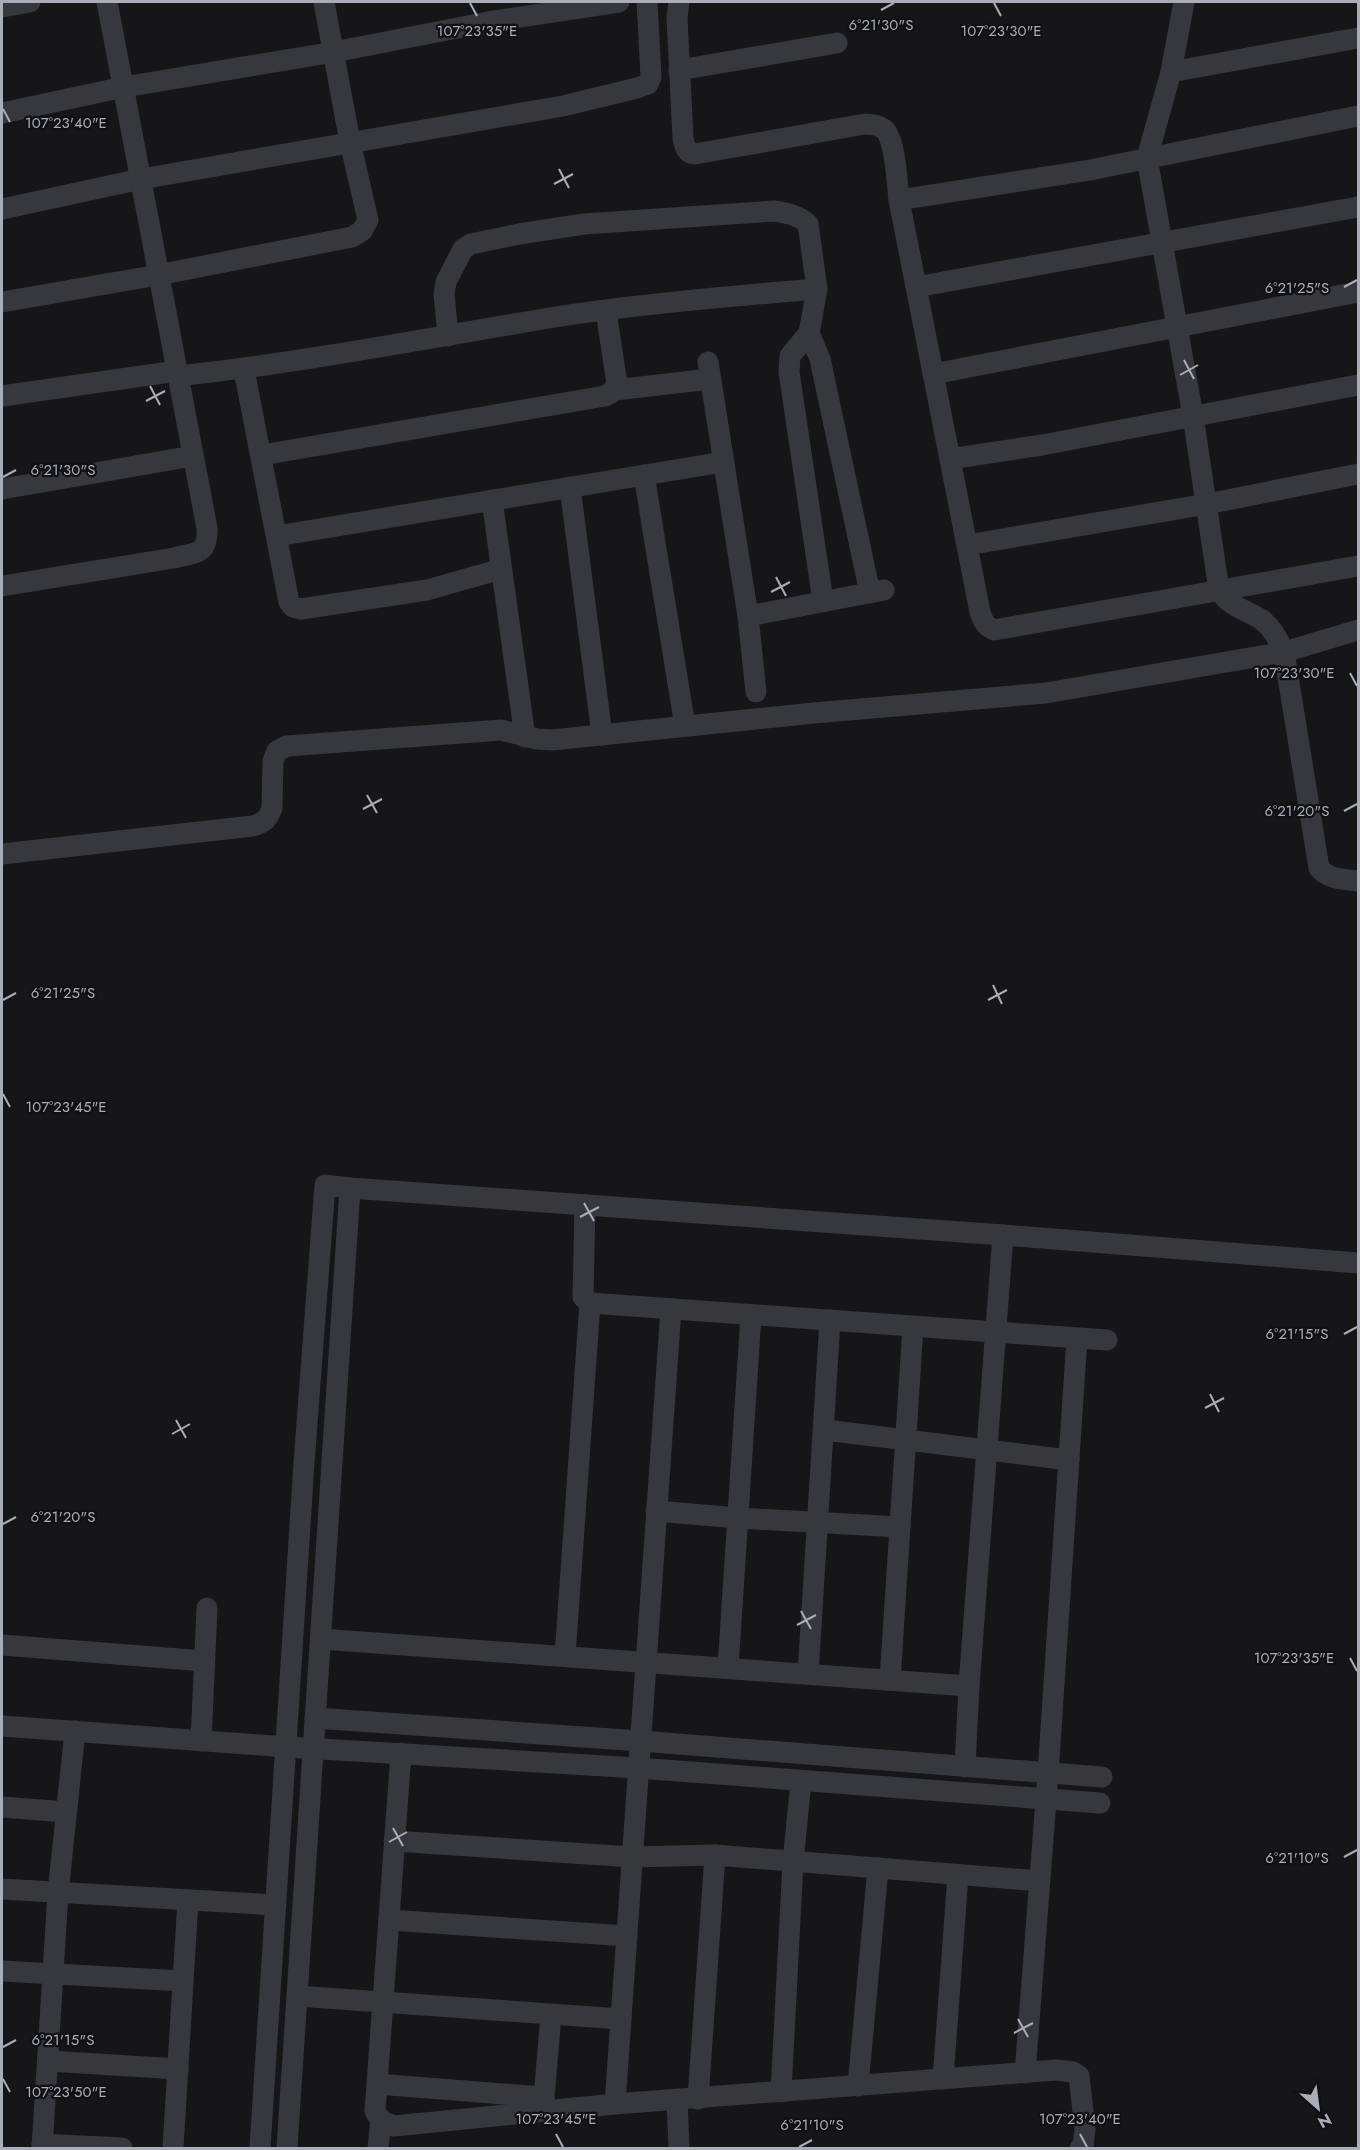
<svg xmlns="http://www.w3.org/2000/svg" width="1360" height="2150" font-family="Jost,sans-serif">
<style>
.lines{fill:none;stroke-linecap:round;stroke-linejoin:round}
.minor{stroke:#37383d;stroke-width:21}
.ticks{fill:none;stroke:#a8adb8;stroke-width:2}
.ticks-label{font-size:15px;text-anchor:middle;fill:#a8adb8;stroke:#111113;stroke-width:4.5;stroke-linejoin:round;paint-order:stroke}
</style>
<rect width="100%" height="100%" fill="#161618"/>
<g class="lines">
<g class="minor">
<path d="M679 2 677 18 683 138C685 147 686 153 695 154L865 124C872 124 878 125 884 129 896 140 897 184 899 200L980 612C983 621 985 626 994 630L1358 566"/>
<path d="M1184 2 1171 72 1147 158 1193 416 1219 590C1230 608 1246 609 1262 620 1273 628 1278 640 1284 652L1319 868C1329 880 1344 879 1358 881"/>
<polyline points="2,7 30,2"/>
<polyline points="679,70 837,43"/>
<polyline points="1171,72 1358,38"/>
<polyline points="2,113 124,87 334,52 488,22 619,2"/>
<polyline points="899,200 1090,170 1358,116"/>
<polyline points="2,209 141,179 563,106 637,88 648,84 651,77 647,2"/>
<polyline points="916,287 1358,207"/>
<polyline points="2,302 158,275 352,237 362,231 368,220 350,142 324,2"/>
<polyline points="809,333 790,356 789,372 823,601"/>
<path d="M448 336 444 294 446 282 463 249 471 244 519 234 584 224 774 211C787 213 798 215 808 224L817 289"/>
<polyline points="708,362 748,616 756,692"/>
<polyline points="244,370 289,602 293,607 301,609 427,590 501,569"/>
<polyline points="933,374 1358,292"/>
<path d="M177 376C309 362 438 336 568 315 650 303 734 296 817 289L809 333 820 359 870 593"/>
<polyline points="615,390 710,379"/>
<polyline points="2,396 177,371"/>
<polyline points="262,455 605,396 611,393 617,384 606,311"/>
<polyline points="950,459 1042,445 1358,385"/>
<polyline points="644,475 685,726"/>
<polyline points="570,487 602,735"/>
<polyline points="2,489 193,456"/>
<polyline points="492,500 525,737"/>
<polyline points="277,536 723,462"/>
<polyline points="967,545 1207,504 1358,474"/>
<path d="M2 586 174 558C197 552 208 555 207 528L107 2"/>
<polyline points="748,616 884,590"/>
<path d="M2 854 253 826C265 822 268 819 272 808L273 761 277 751 287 746 501 730 537 739 552 740 814 713 1046 693 1284 652 1358 630"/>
<polyline points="585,1205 583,1297 590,1303 1107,1340"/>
<polyline points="825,1430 1069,1460"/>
<polyline points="656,1511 738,1518 900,1527"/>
<polyline points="321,1639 969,1686"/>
<polyline points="2,1645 204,1661"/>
<polyline points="565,1656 590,1303"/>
<polyline points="728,1668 751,1315"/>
<polyline points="808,1674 830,1320"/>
<polyline points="890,1680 913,1327"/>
<polyline points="315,1718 640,1741 1102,1777"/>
<polyline points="2,1726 287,1747 638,1768 1100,1803"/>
<polyline points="201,1741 207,1608"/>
<path d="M401 1753 375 2111C379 2120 385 2123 394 2126L615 2104 1056 2070 1073 2072 1079 2076 1085 2129 1083 2146 1080 2148"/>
<polyline points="965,1767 969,1686 1003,1235"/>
<polyline points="2,1807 66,1812"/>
<polyline points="394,1841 632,1857 715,1855 1040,1881"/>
<polyline points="2,1889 276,1905"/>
<polyline points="389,1920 627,1936"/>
<polyline points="2,1971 183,1981"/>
<polyline points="297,1996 621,2019"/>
<polyline points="48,2061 178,2069"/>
<polyline points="1025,2073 1048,1774 1077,1338"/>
<polyline points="943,2079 958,1875"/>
<polyline points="377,2084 543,2097"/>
<polyline points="858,2086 878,1868"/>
<polyline points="781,2092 793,1862 801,1781"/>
<polyline points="698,2099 715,1855"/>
<polyline points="677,2100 679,2148"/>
<polyline points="615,2104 671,1309"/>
<polyline points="543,2110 551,2015"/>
<polyline points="42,2144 122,2148"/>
<polyline points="42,2148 58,1893 75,1731"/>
<polyline points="173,2148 188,1900"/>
<polyline points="260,2148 304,1463 325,1185 350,1188 1003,1235 1358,1263"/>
<polyline points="287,2148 350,1188"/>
<polyline points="378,2148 381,2120"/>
</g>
</g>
<path class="ticks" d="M470 3 477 16M994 3 1001 16M881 10 894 3M3 109 10 122M559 169 569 188M554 184 573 174M1344 287 1357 280M1184 360 1194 379M1180 375 1198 365M150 386 160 405M146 401 165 391M3 477 16 470M776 577 786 596M771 592 790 582M1350 673 1357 686M367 795 377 813M363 809 382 799M1344 811 1357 804M993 985 1002 1004M3 1000 16 993M988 1000 1007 990M3 1094 10 1107M584 1203 594 1221M580 1217 599 1207M1344 1334 1357 1327M1210 1394 1219 1412M1205 1408 1224 1398M176 1420 186 1438M172 1434 190 1424M3 1524 16 1517M801 1611 811 1629M797 1625 816 1615M1350 1658 1357 1671M393 1828 403 1846M389 1842 407 1832M1344 1857 1357 1850M1018 2019 1028 2037M1014 2033 1033 2023M3 2047 16 2040M3 2079 10 2092M556 2134 563 2147M1080 2134 1087 2147M799 2147 812 2140"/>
<g class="ticks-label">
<text x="881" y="30">6°21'30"S</text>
<text x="477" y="36">107°23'35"E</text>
<text x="1001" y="36">107°23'30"E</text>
<text x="66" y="128">107°23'40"E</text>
<text x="1297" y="293">6°21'25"S</text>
<text x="63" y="475">6°21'30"S</text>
<text x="1294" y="678">107°23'30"E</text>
<text x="1297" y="816">6°21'20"S</text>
<text x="63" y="998">6°21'25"S</text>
<text x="66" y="1112">107°23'45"E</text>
<text x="1297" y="1339">6°21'15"S</text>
<text x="63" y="1522">6°21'20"S</text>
<text x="1294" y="1663">107°23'35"E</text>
<text x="1297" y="1863">6°21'10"S</text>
<text x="63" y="2045">6°21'15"S</text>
<text x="66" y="2097">107°23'50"E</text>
<text x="556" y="2124">107°23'45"E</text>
<text x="1080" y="2124">107°23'40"E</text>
<text x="812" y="2130">6°21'10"S</text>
</g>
<rect width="1360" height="2150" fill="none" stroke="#a8adb8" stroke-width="6"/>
<g transform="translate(1318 2108) rotate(152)" stroke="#111113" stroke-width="4.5" paint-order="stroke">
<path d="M0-4.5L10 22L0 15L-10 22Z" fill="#a8adb8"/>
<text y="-9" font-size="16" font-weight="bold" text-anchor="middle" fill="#a8adb8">N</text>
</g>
</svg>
